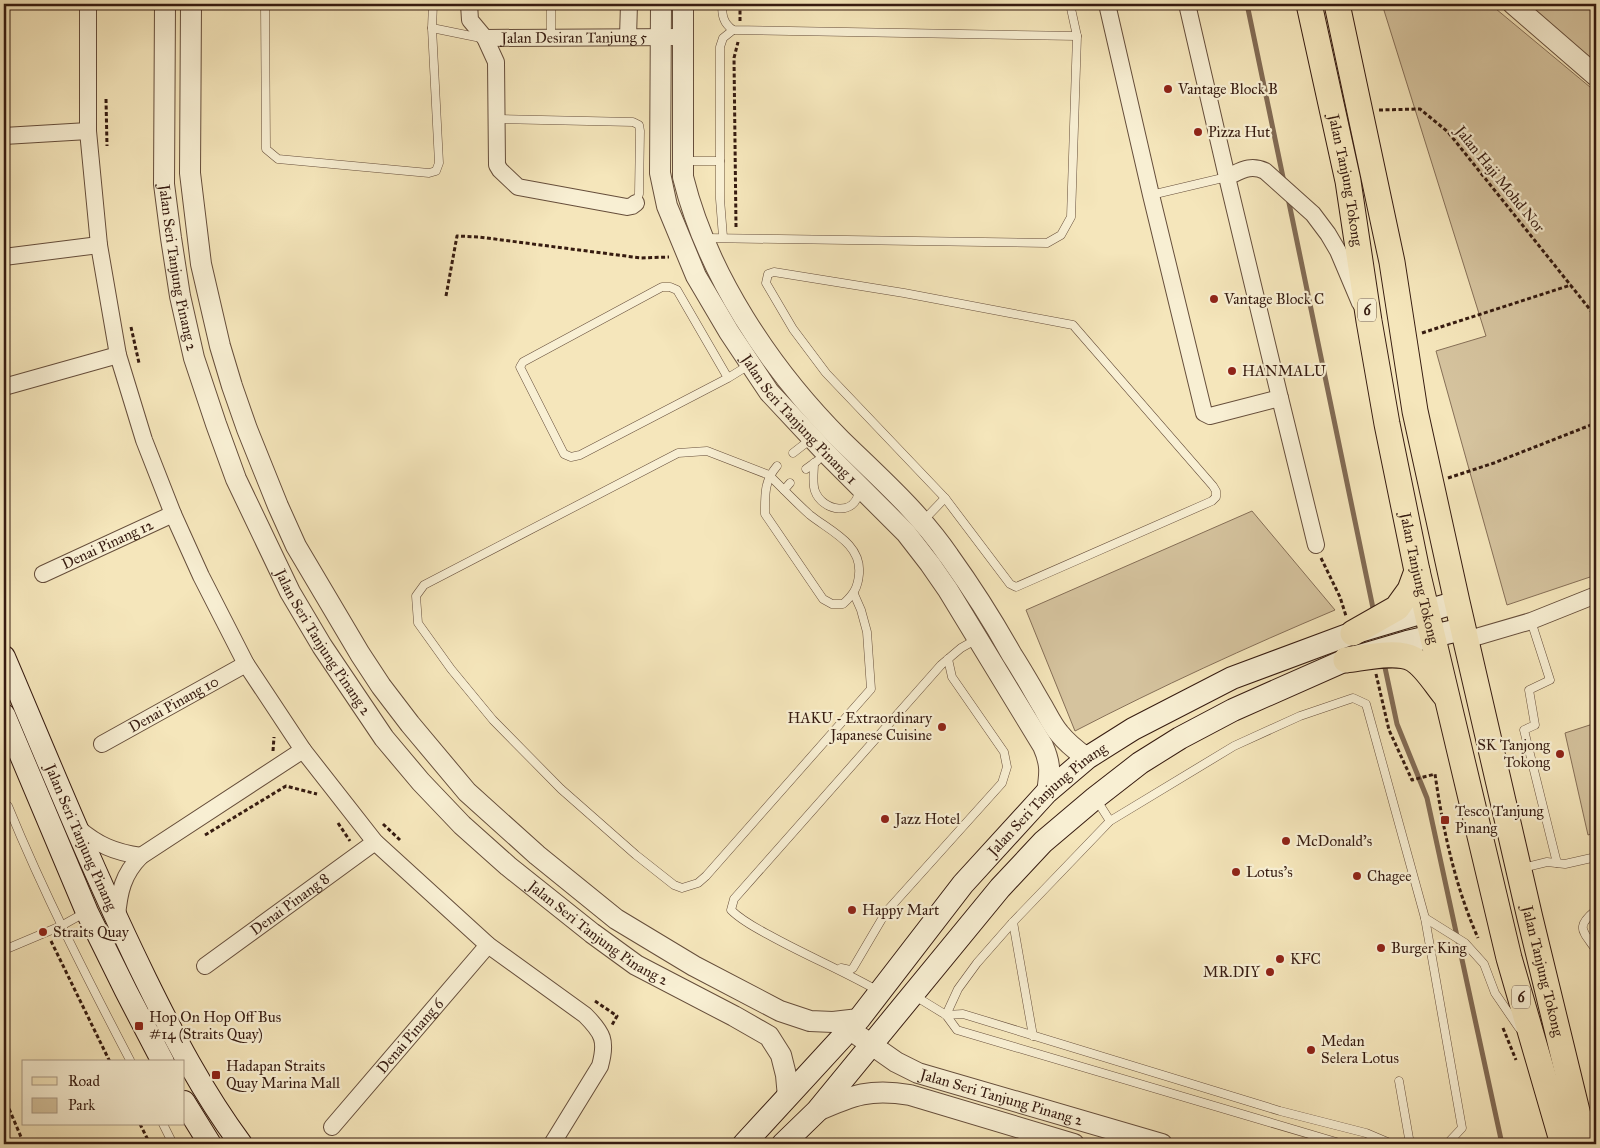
<svg xmlns="http://www.w3.org/2000/svg" width="1600" height="1148" font-family="'IM FELL Great Primer',serif">
<style>
.green{fill:#d5c39e;stroke:#866f57}
.lines{fill:none;stroke-linecap:round;stroke-linejoin:round}
.stream{stroke:#826b54;stroke-width:5}
.service-casing{stroke:#664e3b;stroke-width:9}
.minor-casing{stroke:#664e3b;stroke-width:18}
.tertiary-casing{stroke:#664e3b;stroke-width:22}
.secondary-casing{stroke:#361b10;stroke-width:24}
.primary-casing{stroke:#361b10;stroke-width:27}
.path{stroke:#361b10;stroke-width:3;stroke-dasharray:4 2.5;stroke-linecap:butt}
.service{stroke:#f8efd3;stroke-width:8}
.minor{stroke:#f8efd3;stroke-width:16}
.tertiary{stroke:#f8efd3;stroke-width:20}
.secondary{stroke:#f8efd3;stroke-width:22}
.primary{stroke:#f5e6bb;stroke-width:25}
.poi-dot{fill:#8f2418;stroke:#f8efd3;stroke-width:2}
.labels{text-anchor:middle;dominant-baseline:central;stroke-width:4.5;stroke-linejoin:round;paint-order:stroke}
.shield{fill:#f8efd3;stroke:#705b4a;stroke-width:1}
.shield-label{font-size:14px;font-weight:bold;fill:#361b10}
.street-label{font-size:15px;fill:#361b10;stroke:#f8efd3}
.poi-label{font-size:15px;fill:#361b10;stroke:#f8efd3;text-anchor:start}
</style>
<rect width="100%" height="100%" fill="#f5e6bb"/>
<filter id="stains"><feTurbulence type="fractalNoise" baseFrequency=".004" numOctaves="4"/><feColorMatrix values="0 0 0 0 .2 0 0 0 0 .09 0 0 0 0 .02 0 0 0 .5 -.17"/></filter>
<radialGradient id="worn" r=".72"><stop offset=".6" stop-color="#630" stop-opacity="0"/><stop offset="1" stop-color="#630" stop-opacity=".3"/></radialGradient>
<g class="green">
<polygon points="1382,4 1490,4 1596,92 1596,575 1507,605 1436,351 1486,336"/>
<polygon points="1524,4 1596,4 1596,69"/>
<path d="M1252 511 1335 610C1247 647 1160 687 1075 731L1026 610Z"/>
<polygon points="1596,723 1596,832 1588,835 1565,733"/>
</g>
<g class="lines">
<g class="stream">
<polyline points="1247,4 1284,182"/>
<polyline points="1288,198 1374,613"/>
<polyline points="1384,663 1397,724 1427,798 1502,1144"/>
</g>
<g class="service-casing">
<g id="service">
<polyline points="265,4 266,149 278,159 429,173 436,171 439,163 432,28 433,4"/>
<polyline points="551,4 551,38"/>
<path d="M722 4C722 15 723 23 733 30L1077 36"/>
<polyline points="432,28 481,38"/>
<polyline points="497,119 633,122 639,125 640,131 639,194 636,203"/>
<polyline points="685,161 720,161"/>
<polyline points="1151,195 1227,177"/>
<polyline points="723,237 720,199 720,47 723,38 733,30"/>
<polyline points="704,238 1047,243 1061,235 1071,217 1077,36 1070,4"/>
<polygon points="774,272 904,293 1073,325 1213,486 1216,491 1216,497 1212,501 1016,587 1010,584 945,498 826,373 793,329 766,283 768,274"/>
<polyline points="728,378 677,290 670,287 662,287 523,362 520,367 564,454 571,457 580,455 728,378 749,365"/>
<polyline points="793,453 811,439"/>
<path d="M814 463C814 472 812 483 815 491 822 511 856 518 859 490"/>
<path d="M777 466C764 481 765 495 765 514L823 599 832 604H843C853 595 858 588 859 574 862 544 830 531 810 515 801 507 792 498 784 490L790 483"/>
<polyline points="806,469 817,461"/>
<polyline points="784,490 769,475 707,451 678,453 424,585 416,596 418,623 451,669 493,720 561,789 636,855 674,885 682,888 698,883 706,876 871,689 867,632 861,610 854,594"/>
<polyline points="923,521 945,498"/>
<polyline points="1531,621 1550,680 1529,690 1535,725 1524,730 1557,863"/>
<polyline points="1096,799 1110,821"/>
<path d="M4 804 8 806C44 894 87 978 131 1062"/>
<polyline points="1522,868 1547,862 1565,864 1596,857"/>
<path d="M1596 910C1575 927 1582 930 1596 950"/>
<polyline points="1425,918 1465,943 1484,964 1495,993 1519,1028"/>
<polyline points="1013,922 1033,1036"/>
<polyline points="4,950 61,926 86,912"/>
<polyline points="841,968 850,970 853,968 886,912 1002,783 1007,767 1004,752 952,677 948,659"/>
<path d="M875 994 873 988C839 969 803 954 769 935 756 928 742 921 731 910L734 899 941 665 961 648 977 639"/>
<polyline points="915,996 946,1015 957,1030 1343,1144"/>
<polyline points="946,1015 958,989 977,963 1013,922 1110,821 1234,746 1300,716 1353,698 1366,704 1425,918 1462,1128 1447,1144"/>
<polyline points="946,1015 963,1014 1280,1111 1366,1133 1392,1144"/>
<polyline points="1399,1081 1410,1144"/>
<polyline points="163,1124 173,1144"/>
</g>
</g>
<g class="minor-casing">
<g id="minor">
<path d="M88 4V131L99 245 118 355 144 440 173 514 201 576 246 664 303 750 375 842 488 945 585 1015C603 1033 607 1041 600 1066L552 1144"/>
<polyline points="469,4 470,20 485,38 496,62 497,165 500,170 518,187 627,207 632,206 636,203"/>
<path d="M1107 4 1151 195 1204 413 1210 416 1280 398 1227 177C1241 171 1250 164 1265 171L1313 214 1328 234 1338 251 1360 303"/>
<polyline points="1187,4 1227,177"/>
<polyline points="628,37 629,4"/>
<path id="s1" d="M485 38 682 37"/>
<polyline points="4,136 88,131"/>
<polyline points="4,257 99,245"/>
<polyline points="4,387 118,355"/>
<polyline points="1280,398 1316,545"/>
<path id="s2" d="M43 574 173 514"/>
<polyline points="1466,640 1531,621 1596,595"/>
<path id="s3" d="M102 744 246 664"/>
<path d="M78 828C98 845 114 852 141 856"/>
<path d="M117 917C119 892 123 874 141 856L303 750"/>
<path id="s4" d="M205 966 375 842"/>
<path id="s5" d="M332 1127 488 945"/>
</g>
</g>
<g class="tertiary-casing">
<g id="tertiary">
<path id="s6" d="M165 4 164 184 171 238 180 296 194 358 216 424 236 479 290 592 322 646 384 738 421 782 462 825 508 866 592 933 636 965 734 1016 769 1036 781 1055 786 1075 788 1097"/>
<polyline points="191,4 190,173 201,264 220,346 232,386 247,429 278,506 296,546 360,654 381,686 410,724 467,792 537,855 616,919 694,966 780,1011 810,1021 833,1022 859,1019"/>
<path id="s7" d="M661 4 660 173 667 206 696 276 729 332 769 392 826 453 906 533 930 564 948 590 1043 746C1051 764 1050 773 1047 792"/>
<path d="M683 4V177C707 274 770 369 841 440 879 477 919 512 949 556 972 588 993 621 1012 655 1023 672 1033 690 1043 707 1048 716 1053 726 1059 733 1067 743 1077 751 1087 758"/>
<polyline points="1513,4 1596,76"/>
<path id="s8" d="M849 1029 896 1062 918 1073 1162 1144"/>
<path d="M817 1111C853 1095 871 1088 910 1095L1074 1144"/>
</g>
</g>
<g class="secondary-casing">
<g id="secondary">
<path id="s9" d="M4 657C50 765 94 874 146 980 174 1037 203 1093 241 1144"/>
<polyline points="4,715 87,912 126,991 163,1062"/>
<polyline points="184,1102 210,1144"/>
<path id="s10" d="M744 1144 859 1019 963 884 1047 792 1087 758 1133 729 1232 678 1353 633 1457 602"/>
<polyline points="783,1144 817,1111 1000,888 1043,842 1095,798 1140,763 1180,738 1233,710 1346,660 1407,642 1463,629"/>
</g>
</g>
<g class="primary-casing">
<g id="primary">
<path id="s11" d="M1309 4 1348 181 1369 321 1387 424 1417 571 1509 958 1563 1144"/>
<path id="s12" d="M1337 4 1392 262 1415 411 1457 602 1530 918 1585 1144"/>
<polyline points="1353,633 1397,608 1410,590 1417,571"/>
<path d="M1346 660C1364 658 1397 650 1413 659 1425 666 1435 683 1444 694"/>
</g>
</g>
<g class="path">
<polyline points="740,21 740,4"/>
<polyline points="106,99 107,146"/>
<polyline points="1379,110 1420,109 1448,132 1596,317"/>
<polyline points="736,227 734,58 738,42"/>
<polyline points="446,296 457,236 479,237 641,258 669,257"/>
<polyline points="131,327 139,363"/>
<polyline points="1422,333 1571,285"/>
<polyline points="1448,478 1494,463 1596,423"/>
<polyline points="1321,558 1340,597 1346,616"/>
<path d="M1376 674 1389 730 1412 780 1435 774C1443 830 1455 886 1478 938"/>
<polyline points="273,751 274,737"/>
<polyline points="338,823 350,841"/>
<polyline points="383,824 400,840"/>
<polyline points="205,835 286,786 317,794"/>
<polyline points="51,941 110,1062"/>
<polyline points="595,1001 617,1016 612,1025"/>
<polyline points="1503,1028 1516,1060"/>
<polyline points="4,1097 24,1144"/>
<polyline points="140,1124 150,1144"/>
</g>
<use href="#service" class="service"/>
<use href="#minor" class="minor"/>
<use href="#tertiary" class="tertiary"/>
<use href="#secondary" class="secondary"/>
<use href="#primary" class="primary"/>
</g>
<g class="poi-dot">
<circle cx="1168" cy="89" r="5"/>
<circle cx="1198" cy="132" r="5"/>
<circle cx="1214" cy="299" r="5"/>
<circle cx="1232" cy="371" r="5"/>
<circle cx="942" cy="727" r="5"/>
<circle cx="1560" cy="754" r="5"/>
<circle cx="885" cy="819" r="5"/>
<rect x="1440" y="815" width="10" height="10" rx="2.5"/>
<circle cx="1286" cy="841" r="5"/>
<circle cx="1236" cy="872" r="5"/>
<circle cx="1357" cy="876" r="5"/>
<circle cx="852" cy="910" r="5"/>
<circle cx="43" cy="932" r="5"/>
<circle cx="1381" cy="948" r="5"/>
<circle cx="1280" cy="959" r="5"/>
<circle cx="1270" cy="972" r="5"/>
<rect x="134" y="1021" width="10" height="10" rx="2.5"/>
<circle cx="1311" cy="1050" r="5"/>
<rect x="211" y="1070" width="10" height="10" rx="2.5"/>
</g>
<g class="labels">
<g class="shield">
<rect x="1358" y="298.5" width="18" height="23" rx="4"/>
<rect x="1512" y="985.5" width="18" height="23" rx="4"/>
</g>
<g class="shield-label">
<text x="1367" y="310">6</text>
<text x="1521" y="997">6</text>
</g>
<g class="street-label">
<text stroke="none"><textPath href="#s1" startOffset="89">Jalan Desiran Tanjung 5</textPath></text>
<text transform="translate(1500 179) rotate(51)">Jalan Haji Mohd Nor</text>
<text stroke="none"><textPath href="#s11" startOffset="180">Jalan Tanjung Tokong</textPath></text>
<text stroke="none"><textPath href="#s6" startOffset="265">Jalan Seri Tanjung Pinang 2</textPath></text>
<text stroke="none"><textPath href="#s7" startOffset="456">Jalan Seri Tanjung Pinang 1</textPath></text>
<text stroke="none"><textPath href="#s2" startOffset="71">Denai Pinang 12</textPath></text>
<text stroke="none"><textPath href="#s11" startOffset="585">Jalan Tanjung Tokong</textPath></text>
<text stroke="none"><textPath href="#s6" startOffset="670">Jalan Seri Tanjung Pinang 2</textPath></text>
<text stroke="none"><textPath href="#s3" startOffset="82">Denai Pinang 10</textPath></text>
<text stroke="none"><textPath href="#s10" startOffset="460">Jalan Seri Tanjung Pinang</textPath></text>
<text stroke="none"><textPath href="#s9" startOffset="196">Jalan Seri Tanjung Pinang</textPath></text>
<text stroke="none"><textPath href="#s4" startOffset="105">Denai Pinang 8</textPath></text>
<text stroke="none"><textPath href="#s6" startOffset="1075">Jalan Seri Tanjung Pinang 2</textPath></text>
<text stroke="none"><textPath href="#s12" startOffset="989">Jalan Tanjung Tokong</textPath></text>
<text stroke="none"><textPath href="#s5" startOffset="120">Denai Pinang 6</textPath></text>
<text stroke="none"><textPath href="#s8" startOffset="169">Jalan Seri Tanjung Pinang 2</textPath></text>
</g>
<g class="poi-label">
<text x="1178" y="89">Vantage Block B</text>
<text x="1208" y="132">Pizza Hut</text>
<text x="1224" y="299">Vantage Block C</text>
<text x="1242" y="371">HANMALU</text>
<text x="932" y="718" text-anchor="end">HAKU - Extraordinary<tspan x="932" dy="17">Japanese Cuisine</tspan></text>
<text x="1550" y="745" text-anchor="end">SK Tanjong<tspan x="1550" dy="17">Tokong</tspan></text>
<text x="1455" y="811">Tesco Tanjung<tspan x="1455" dy="17">Pinang</tspan></text>
<text x="895" y="819">Jazz Hotel</text>
<text x="1296" y="841">McDonald's</text>
<text x="1246" y="872">Lotus's</text>
<text x="1367" y="876">Chagee</text>
<text x="862" y="910">Happy Mart</text>
<text x="53" y="932">Straits Quay</text>
<text x="1391" y="948">Burger King</text>
<text x="1290" y="959">KFC</text>
<text x="1260" y="972" text-anchor="end">MR.DIY</text>
<text x="149" y="1017">Hop On Hop Off Bus<tspan x="149" dy="17">#14 (Straits Quay)</tspan></text>
<text x="1321" y="1041">Medan<tspan x="1321" dy="17">Selera Lotus</tspan></text>
<text x="226" y="1066">Hadapan Straits<tspan x="226" dy="17">Quay Marina Mall</tspan></text>
</g>
</g>
<rect width="1600" height="1148" fill="none" stroke="#f5e6bb" stroke-width="20"/>
<rect x="5" y="5" width="1590" height="1138" fill="none" stroke="#361b10" stroke-width="2.5"/>
<rect x="10" y="10" width="1580" height="1128" fill="none" stroke="#361b10"/>
<rect x="22" y="1060" width="162" height="65" fill="#f8efd3" stroke="#aa9a85"/>
<rect x="32" y="1077" width="25" height="8" fill="#f5e6bb" stroke="#aa9a85"/>
<text x="68" y="1086" font-size="15" fill="#361b10">Road</text>
<rect x="32" y="1098" width="25" height="15" fill="#d5c39e" stroke="#aa9a85"/>
<text x="68" y="1110" font-size="15" fill="#361b10">Park</text>
<rect width="100%" height="100%" filter="url(#stains)"/>
<rect width="100%" height="100%" fill="url(#worn)"/>
</svg>
